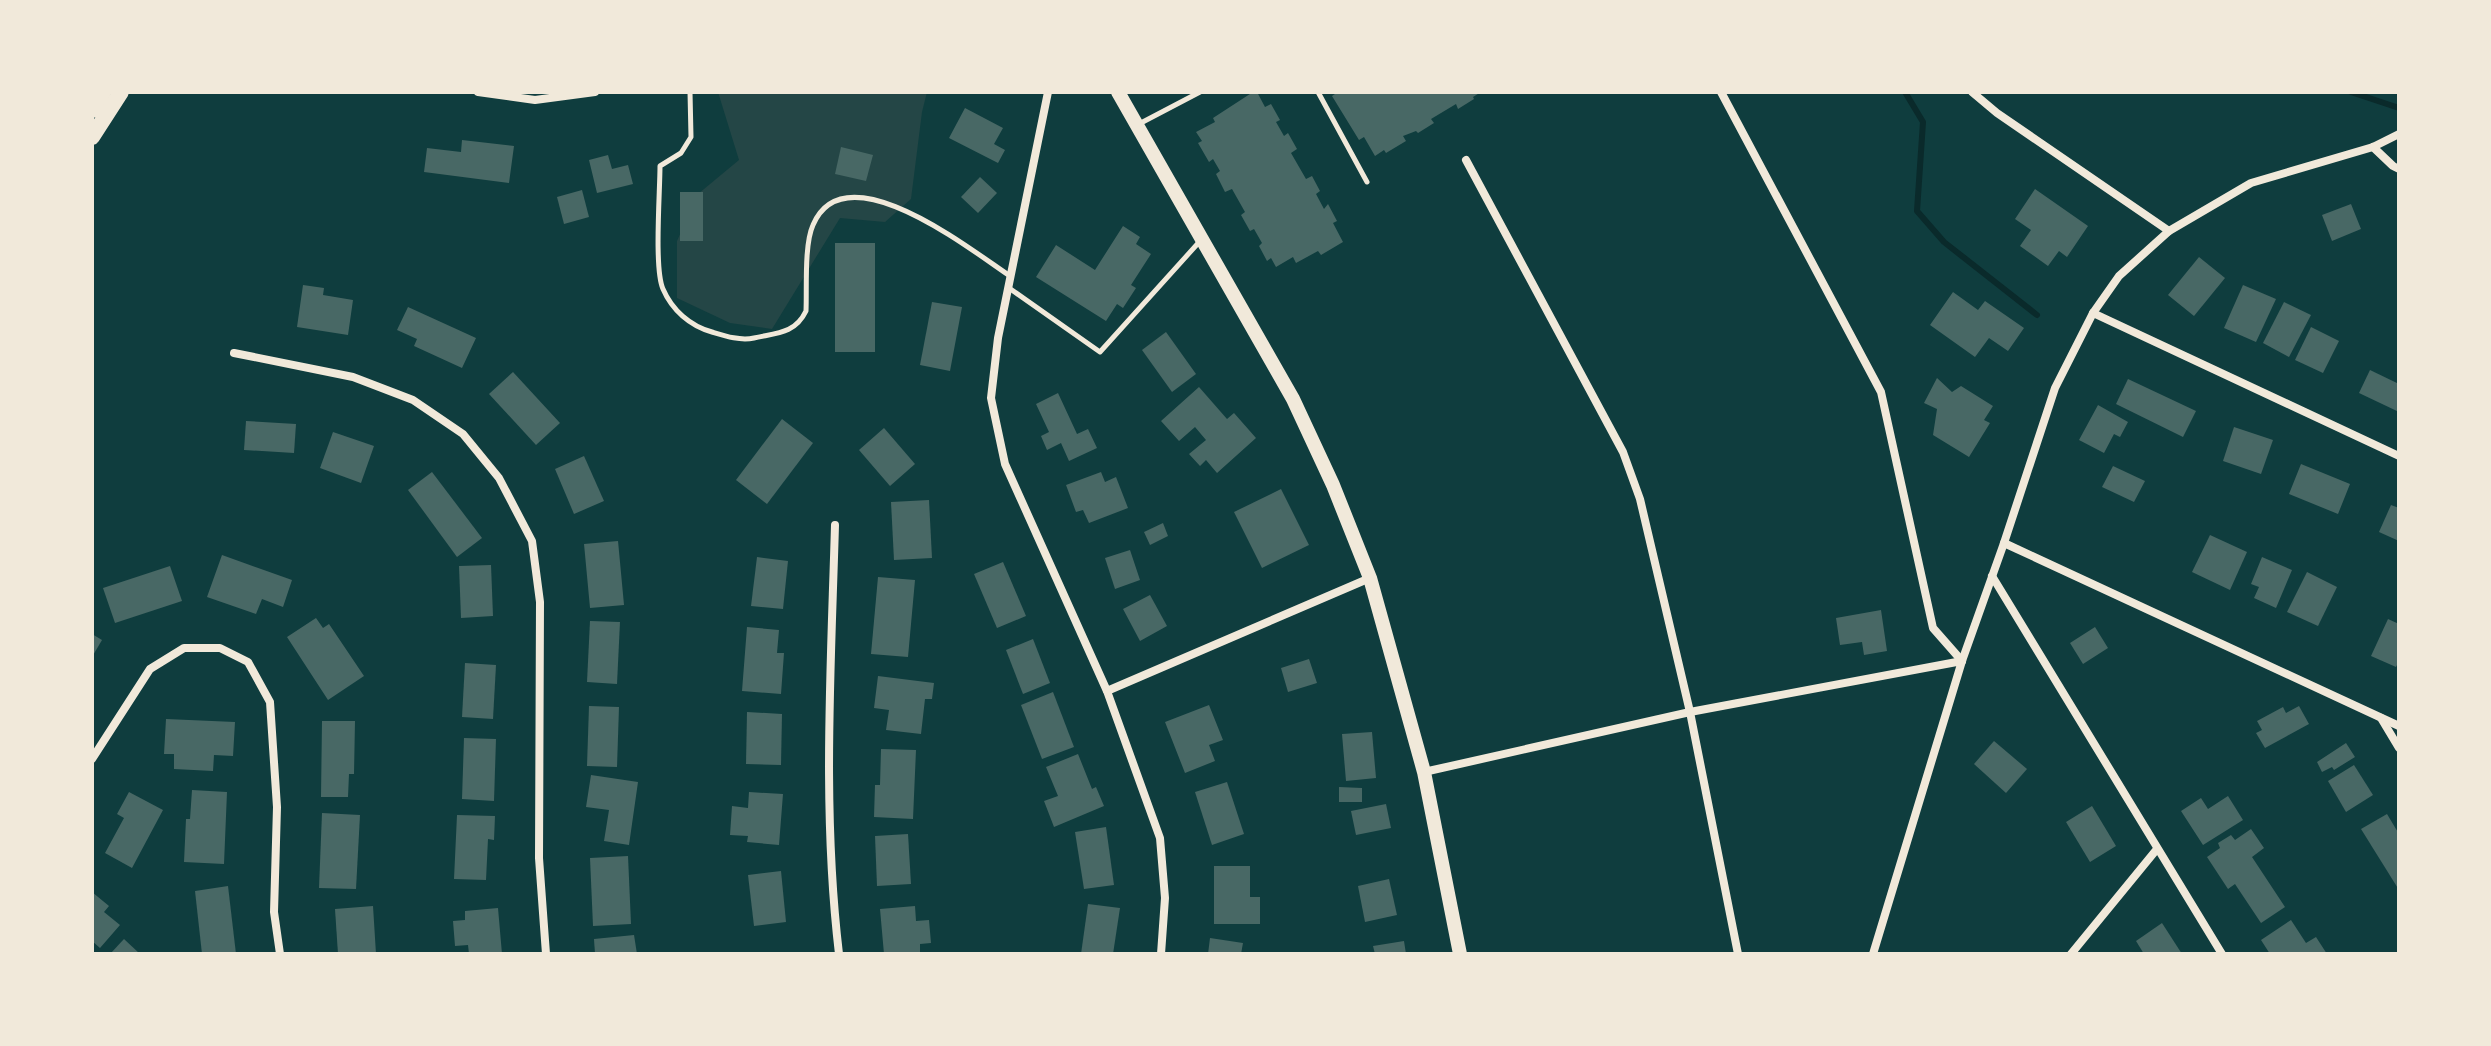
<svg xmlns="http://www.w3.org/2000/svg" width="2491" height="1046" font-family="Manrope,sans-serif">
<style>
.green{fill:#244646}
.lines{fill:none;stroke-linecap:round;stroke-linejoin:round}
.stream{stroke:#0a2a2b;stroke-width:6}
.building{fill:#486865}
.service{stroke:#f1e9da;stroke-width:5}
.minor{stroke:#f1e9da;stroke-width:8}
.secondary{stroke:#f1e9da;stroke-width:14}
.trunk{stroke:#f1e9da;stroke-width:16}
</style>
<rect width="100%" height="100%" fill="#0f3d3e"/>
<polygon class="green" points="718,92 927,92 922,112 911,199 885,222 840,218 772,329 730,323 677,298 677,241 698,194 739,160"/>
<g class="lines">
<g class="stream">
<polyline points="1905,92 1923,122 1917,211 1944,242 2037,315"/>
<polyline points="2351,92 2399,108"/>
</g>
</g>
<g class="building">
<polygon points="1253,92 1257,92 1265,107 1271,104 1280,120 1276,122 1284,136 1288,133 1297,149 1291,153 1306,179 1312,176 1320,191 1316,194 1324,209 1328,204 1337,221 1333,223 1343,242 1321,255 1318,251 1296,263 1293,257 1276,267 1271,258 1267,261 1259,246 1262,243 1254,229 1250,231 1241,215 1245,212 1232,189 1225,192 1216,174 1220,171 1213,159 1209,162 1198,143 1202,141 1196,132 1215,122 1213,118"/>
<polygon points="1338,92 1481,92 1473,97 1474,99 1458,109 1456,104 1431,119 1434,123 1418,133 1416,131 1403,136 1406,141 1386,153 1384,150 1375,156 1364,137 1359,140 1332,96"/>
<polygon points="965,108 1003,128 994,144 1005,150 998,163 949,138"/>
<polygon points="462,140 514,146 509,183 424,172 427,148 461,152"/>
<polygon points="841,147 873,155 866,181 835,174"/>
<polygon points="608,155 612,169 628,165 633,184 597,193 589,160"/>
<polygon points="980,177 997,193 978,213 961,197"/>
<polygon points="2035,189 2088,226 2067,257 2059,251 2048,266 2020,246 2031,230 2015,219"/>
<polygon points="582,190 589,217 564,224 557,197"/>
<rect x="680" y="192" width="23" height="49"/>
<polygon points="2351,204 2361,229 2332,241 2322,215"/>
<polygon points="1123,226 1140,237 1136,244 1151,254 1131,285 1136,288 1123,308 1117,304 1106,321 1036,277 1056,245 1095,270"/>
<rect x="835" y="243" width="40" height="109"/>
<polygon points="2199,257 2225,278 2194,316 2168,295"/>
<polygon points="303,285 324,288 323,295 353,300 348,335 297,327"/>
<polygon points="2243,285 2276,299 2256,342 2224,328"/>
<polygon points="1953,292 1978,310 1985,301 2024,328 2008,351 1989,338 1975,357 1930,325"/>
<polygon points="932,302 962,307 950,371 920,365"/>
<polygon points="2284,302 2311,315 2289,357 2263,343"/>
<polygon points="408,307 476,338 462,368 414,346 417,339 397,330"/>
<polygon points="2311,327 2339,341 2323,373 2295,360"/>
<polygon points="1166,332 1196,374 1172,392 1142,350"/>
<polygon points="2370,370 2399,384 2399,412 2359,393"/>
<polygon points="513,372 560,423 536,445 489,394"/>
<polygon points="1937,378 1952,392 1961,386 1993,406 1984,420 1990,423 1969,457 1933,435 1937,409 1924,403"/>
<polygon points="2128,379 2196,411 2183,437 2116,404"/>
<polygon points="1199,387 1227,419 1234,413 1256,438 1217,473 1206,460 1200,466 1189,454 1206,440 1195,427 1179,441 1161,421"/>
<polygon points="1058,393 1077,434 1088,429 1097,448 1069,461 1061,443 1047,450 1041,436 1049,432 1036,404"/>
<polygon points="2098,405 2128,422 2120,437 2114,434 2104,453 2079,440"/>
<polygon points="782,419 813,443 767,504 736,480"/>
<polygon points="246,421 296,424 294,453 244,450"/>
<polygon points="2234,427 2273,440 2261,474 2223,461"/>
<polygon points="884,428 915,464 890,486 859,450"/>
<polygon points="333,432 374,446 361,483 320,468"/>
<polygon points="584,456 604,501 574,514 555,469"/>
<polygon points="2301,464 2350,484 2338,514 2289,494"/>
<polygon points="2113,466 2145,481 2134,502 2102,487"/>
<polygon points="432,472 482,538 457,557 408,490"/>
<polygon points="1101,472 1105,482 1116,477 1128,508 1089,523 1083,510 1076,512 1066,485"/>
<polygon points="1281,489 1309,545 1262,568 1234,512"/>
<polygon points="929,500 932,558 894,560 891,502"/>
<polygon points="2391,505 2399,508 2399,541 2379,532"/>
<polygon points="1163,523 1168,536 1150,545 1144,532"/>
<polygon points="2210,535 2247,552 2230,590 2192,572"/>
<polygon points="618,541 624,605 590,608 584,544"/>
<polygon points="1130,550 1140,580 1115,589 1105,558"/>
<polygon points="222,555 292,580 283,607 262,599 256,614 207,597"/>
<polygon points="757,557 788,561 783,609 751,606"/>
<polygon points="2262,557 2292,570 2276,608 2254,598 2259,587 2251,584"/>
<polygon points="1003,562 1026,616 997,628 974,574"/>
<polygon points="491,565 493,616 461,618 459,566"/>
<polygon points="170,566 182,601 115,623 103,588"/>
<polygon points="2307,572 2337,587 2318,626 2287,612"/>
<polygon points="878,577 915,580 908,657 871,654"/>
<polygon points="1150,595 1167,626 1140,641 1123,609"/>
<polygon points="1881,610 1887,651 1864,655 1862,642 1840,645 1836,618"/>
<polygon points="316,618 323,628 329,624 364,676 328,700 287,637"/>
<polygon points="2388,619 2399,624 2399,661 2396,667 2371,656"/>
<polygon points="590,621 620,622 617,684 587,682"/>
<polygon points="747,627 779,630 777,653 784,653 781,694 742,691"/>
<polygon points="2095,627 2108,648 2083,664 2070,643"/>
<polygon points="92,634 102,640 92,657"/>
<polygon points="1033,639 1050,683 1023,694 1006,650"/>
<polygon points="1309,659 1317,683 1288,692 1281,668"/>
<polygon points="465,663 496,665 493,719 462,717"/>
<polygon points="878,676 934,683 932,699 925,699 921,734 886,730 889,710 874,708"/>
<polygon points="1053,692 1074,747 1042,759 1021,705"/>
<polygon points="1209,705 1223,740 1209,745 1215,761 1185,773 1165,722"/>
<polygon points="589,706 619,707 617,767 587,766"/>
<polygon points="2299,706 2309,724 2265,748 2256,733 2262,730 2257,721 2283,707 2286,713"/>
<polygon points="747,712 782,714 781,765 746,764"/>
<polygon points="166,719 235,722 233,756 214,755 213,771 174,769 174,754 164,754"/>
<polygon points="322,721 355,721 354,774 349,774 348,797 321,797"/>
<polygon points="1372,732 1376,778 1346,781 1342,734"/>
<polygon points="464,738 496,739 494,801 462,799"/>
<polygon points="1994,741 2027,769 2006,793 1974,764"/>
<polygon points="2346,743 2355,757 2334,770 2332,767 2322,772 2317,762"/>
<polygon points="881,749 916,750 913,819 874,817 875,785 880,785"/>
<polygon points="1078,754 1092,789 1096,787 1104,806 1054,827 1044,801 1058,796 1046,767"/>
<polygon points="2354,765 2373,795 2346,812 2328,781"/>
<polygon points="591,775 638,782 629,845 604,841 609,810 586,807"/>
<polygon points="1227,782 1244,834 1212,845 1195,792"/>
<polygon points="1339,787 1362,788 1362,802 1339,802"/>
<polygon points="192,790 227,792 224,864 184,862 186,819 190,819"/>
<polygon points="129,792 163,810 132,868 105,853 124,818 117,814"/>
<polygon points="749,792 783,794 779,845 747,842 748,836 730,835 732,806 748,808"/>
<polygon points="2228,796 2243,820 2203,845 2181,811 2201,798 2208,809"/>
<polygon points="1386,804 1391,828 1356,835 1351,811"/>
<polygon points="2092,806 2116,846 2090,862 2066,822"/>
<polygon points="322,813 360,815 356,889 319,888"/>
<polygon points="2387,814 2399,834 2399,890 2361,829"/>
<polygon points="457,815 495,816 494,840 488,839 486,880 454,879"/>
<polygon points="1106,827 1114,885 1084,889 1075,832"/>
<polygon points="2251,829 2264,848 2252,857 2285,907 2261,923 2235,884 2228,889 2207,857 2220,848 2218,843 2231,835 2235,840"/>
<polygon points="908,834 911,884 877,886 875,836"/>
<polygon points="628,856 631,924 593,926 590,858"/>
<polygon points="1214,866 1250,866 1250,897 1260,897 1260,924 1214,924"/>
<polygon points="781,871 786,922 754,926 748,875"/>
<polygon points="1389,879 1397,915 1365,922 1358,886"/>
<polygon points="228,886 236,954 202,954 195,891"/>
<polygon points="92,892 109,906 104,912 120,925 100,948 92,941"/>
<polygon points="1088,904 1120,908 1113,954 1081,954"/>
<polygon points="373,906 376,954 338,954 335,909"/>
<polygon points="915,906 916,921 929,920 931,943 920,944 920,954 884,954 880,909"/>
<polygon points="498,908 502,954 469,954 468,945 455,946 453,921 465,920 465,911"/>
<polygon points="2291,920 2306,943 2316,937 2327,954 2270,954 2261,940"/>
<polygon points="2162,923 2182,954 2144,954 2136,941"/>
<polygon points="634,935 637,954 595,954 594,939"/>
<polygon points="1210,938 1243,943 1241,954 1208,954"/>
<polygon points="124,939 140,954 110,954"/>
<polygon points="1404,941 1406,954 1375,954 1373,946"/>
</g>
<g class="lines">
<g class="service">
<path d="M690 92 691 137 681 153 660 166C660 192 654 269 663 289 672 310 690 326 712 332 725 336 740 341 754 338 776 333 795 334 806 311 807 289 804 245 813 225 845 149 972 251 1010 276"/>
<polyline points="1318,92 1367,182"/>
<polyline points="1137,125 1200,92"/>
<polyline points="1009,288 1100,352 1201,240"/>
</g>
<g class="minor">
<polyline points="478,92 535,100 595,92"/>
<polyline points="1048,92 998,338 991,398 1005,464 1107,691 1160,838 1165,898 1161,954"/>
<polyline points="1721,92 1881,392 1933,628 1962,661"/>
<polyline points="1972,92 1997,113 2169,231"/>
<polyline points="2373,147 2393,166 2399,169"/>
<polyline points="1466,160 1623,452 1640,499 1690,712 1738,954"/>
<polyline points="2093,313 2399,456"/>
<polyline points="234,353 353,377 413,400 463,434 499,478 532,541 540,602 539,858 546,954"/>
<path d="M835 525C831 668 822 811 839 954"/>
<polyline points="2004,543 2399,726"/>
<polyline points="1992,576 2222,954"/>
<polyline points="1107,691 1370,578"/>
<polyline points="2381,718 2399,748"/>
<polyline points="92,759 150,669 184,648 220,648 248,662 270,702 277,807 274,912 280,954"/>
<polyline points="1424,772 1690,712 1962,661"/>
<polyline points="1873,954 1962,661 2004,543 2055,388 2093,313 2119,276 2169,231 2251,183 2373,147 2399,134"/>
<polyline points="2071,954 2157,849"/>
</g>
<polyline class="secondary" points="1118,92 1293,399 1333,485 1370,578 1424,772 1460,954"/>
<g class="trunk">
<polyline points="92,110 103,92"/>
<polyline points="92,137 121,92"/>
</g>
</g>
<rect width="2491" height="1046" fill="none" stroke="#f1e9da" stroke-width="188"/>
</svg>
